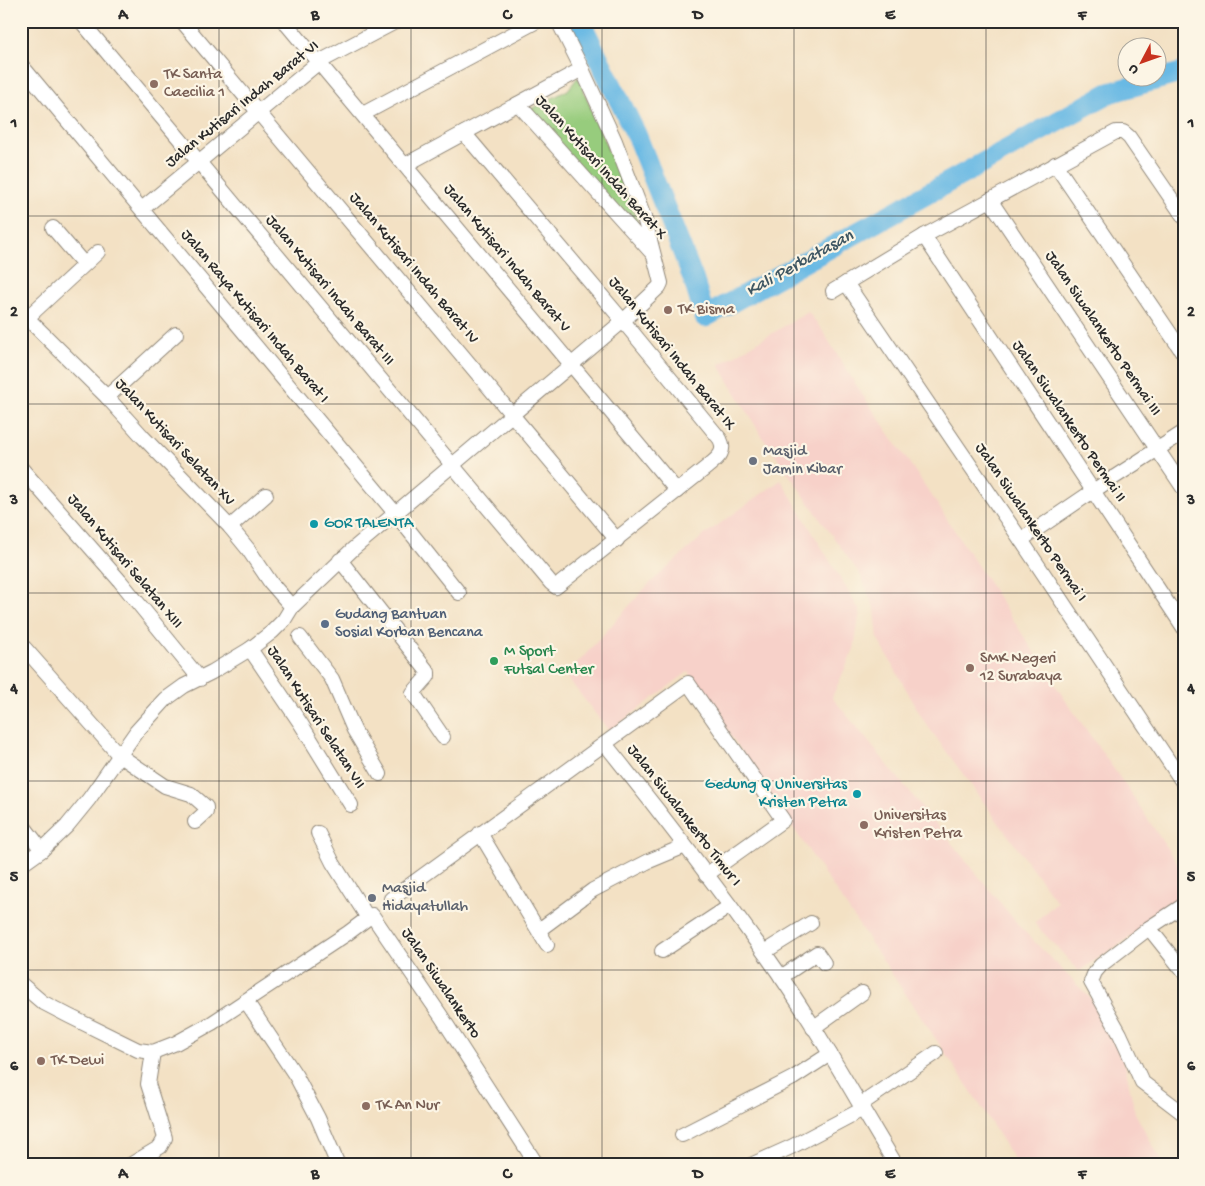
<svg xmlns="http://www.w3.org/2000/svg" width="1205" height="1186" font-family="'Gochi Hand',sans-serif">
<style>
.built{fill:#f7d1c9}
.garden{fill:#97cc7d;stroke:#617c54}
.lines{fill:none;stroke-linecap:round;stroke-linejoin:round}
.river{stroke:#69b9e4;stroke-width:21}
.minor-casing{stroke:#8f8678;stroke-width:16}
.minor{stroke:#fff;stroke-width:14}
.grid{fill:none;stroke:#2b2b2b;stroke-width:1;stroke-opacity:0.55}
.education-dot{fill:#8d6e63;stroke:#fcf5e5;stroke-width:2}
.worship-dot{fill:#6b7280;stroke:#fcf5e5;stroke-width:2}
.culture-dot{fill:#0f9aa8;stroke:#fcf5e5;stroke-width:2}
.service-dot{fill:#5c6f8a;stroke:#fcf5e5;stroke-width:2}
.leisure-dot{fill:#2e9e5b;stroke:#fcf5e5;stroke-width:2}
.labels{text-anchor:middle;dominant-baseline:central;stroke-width:4.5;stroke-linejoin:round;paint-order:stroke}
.education-label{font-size:16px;fill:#785e54;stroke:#fcf5e5;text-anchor:start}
.street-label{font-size:16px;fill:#2b2b2b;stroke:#fcf5e5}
.worship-label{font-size:16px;fill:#5b616d;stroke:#fcf5e5;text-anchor:start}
.culture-label{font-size:16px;fill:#0d838f;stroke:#fcf5e5;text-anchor:start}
.service-label{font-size:16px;fill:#4e5e75;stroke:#fcf5e5;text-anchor:start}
.leisure-label{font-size:16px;fill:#27864d;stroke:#fcf5e5;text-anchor:start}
.water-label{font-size:18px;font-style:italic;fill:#3e5662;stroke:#fcf5e5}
.neatline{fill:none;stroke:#2b2b2b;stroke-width:2}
.grid-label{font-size:16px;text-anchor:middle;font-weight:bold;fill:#2b2b2b}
</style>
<rect width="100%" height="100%" fill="#fcf5e5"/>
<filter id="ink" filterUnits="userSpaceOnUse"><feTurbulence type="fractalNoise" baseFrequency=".02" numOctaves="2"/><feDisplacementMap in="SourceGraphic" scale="10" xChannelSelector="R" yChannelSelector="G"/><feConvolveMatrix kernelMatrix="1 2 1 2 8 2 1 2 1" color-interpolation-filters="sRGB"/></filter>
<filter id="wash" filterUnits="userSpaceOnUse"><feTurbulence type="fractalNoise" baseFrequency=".0096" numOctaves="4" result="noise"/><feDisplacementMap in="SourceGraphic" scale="20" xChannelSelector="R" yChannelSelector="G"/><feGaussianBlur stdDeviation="1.12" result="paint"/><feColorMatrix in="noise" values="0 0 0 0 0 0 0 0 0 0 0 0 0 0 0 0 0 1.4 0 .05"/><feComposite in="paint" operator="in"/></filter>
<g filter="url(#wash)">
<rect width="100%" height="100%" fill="#f3e1c4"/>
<g class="built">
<polygon points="808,312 822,330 858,388 932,496 1064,698 1130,792 1184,874 1184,902 1079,971 1034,923 1057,902 924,721 878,639 875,610 861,576 763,438 719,365"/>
<polygon points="781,480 860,611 854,649 832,697 1021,928 1097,1005 1120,1040 1135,1113 1164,1165 1017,1165 977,1100 688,672 609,731 566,676 647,586 704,535"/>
</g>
<polygon class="garden" points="578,77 644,237 527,111 568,90"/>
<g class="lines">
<polyline class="river" points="580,21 636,134 693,278 705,317 1109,93 1184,72"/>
</g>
</g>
<g filter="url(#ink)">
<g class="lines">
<g class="minor-casing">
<g id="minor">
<path d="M81 21 551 583 556 587 707 467C716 459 727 453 720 439L623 321 464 133"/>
<polyline points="182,21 617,540"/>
<polyline points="284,21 677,491"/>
<polyline points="21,65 395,513 459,593"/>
<polyline points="518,104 653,254"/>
<polyline points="363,114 537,21"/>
<polyline points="1055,164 1184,354"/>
<polyline points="405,165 582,69 558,21"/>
<polyline points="990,200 1184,489"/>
<polyline points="142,209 319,62 397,21"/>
<polyline points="53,228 83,263"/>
<polyline points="924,236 1184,628"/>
<polyline points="846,283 1021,540 1184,784"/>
<polyline points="833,291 924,236 1116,132 1123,132 1129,137 1184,217"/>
<polyline points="21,312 107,397 143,437 230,527 248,549 271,583 292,607"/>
<polyline points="27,318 98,252"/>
<polyline points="107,397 176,334"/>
<polyline points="21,468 120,581 200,679"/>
<polyline points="230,527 266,495"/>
<polyline points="1021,540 1093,491 1184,432"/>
<polyline points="340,560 428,672 428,676 413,693 443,737"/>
<polyline points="300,637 332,679 354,730 380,774"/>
<polyline points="21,644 119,755 165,786 191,794 206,807 206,812 195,822"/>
<polyline points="250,649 301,724 351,805"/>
<path d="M605 744C661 813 716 885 768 958 815 1024 854 1096 896 1165"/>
<polyline points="21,823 42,850"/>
<polyline points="318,833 333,863 368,918"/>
<polyline points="480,833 547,945"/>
<polyline points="21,865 42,850 67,826 89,799 136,732 166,699 184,686 212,672 250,649 272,632 284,620 292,607 353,549 623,321 659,287 661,283 644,217 615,141 582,69"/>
<polyline points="391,899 688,683 783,820 706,875"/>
<polyline points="1184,905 1149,928 1101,965 1095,972 1091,982 1120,1034 1142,1082 1184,1114"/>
<polyline points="1149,928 1184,972"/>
<polyline points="539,930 593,890 649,861 685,846"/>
<polyline points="662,951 730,906"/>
<polyline points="764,952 811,923"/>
<polyline points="781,977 817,953 824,963"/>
<polyline points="21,984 42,1002 69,1016 138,1050 153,1052 176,1043 212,1023 348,933 372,915 441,1016 537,1165"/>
<polyline points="246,1001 296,1076 318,1118 338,1165"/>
<polyline points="813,1028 862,993"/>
<polyline points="860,1105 936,1053"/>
<polyline points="682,1135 793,1078 830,1054"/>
<polyline points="130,1165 160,1147 165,1138 148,1084 153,1052"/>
<polyline points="751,1165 791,1147 863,1109"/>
</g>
</g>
<use href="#minor" class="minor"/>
</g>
</g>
<path class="grid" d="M219 21V1165M411 21V1165M602 21V1165M794 21V1165M986 21V1165M21 216H1184M21 404H1184M21 593H1184M21 781H1184M21 970H1184"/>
<g class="education-dot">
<circle cx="154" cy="84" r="5"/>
<circle cx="668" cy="310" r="5"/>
<circle cx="970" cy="668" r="5"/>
<circle cx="864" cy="825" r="5"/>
<circle cx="41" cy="1061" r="5"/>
<circle cx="366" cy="1106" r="5"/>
</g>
<g class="worship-dot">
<circle cx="753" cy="461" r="5"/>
<circle cx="372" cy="898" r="5"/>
</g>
<g class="culture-dot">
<circle cx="314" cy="524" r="5"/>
<circle cx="857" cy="794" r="5"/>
</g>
<circle class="service-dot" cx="325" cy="624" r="5"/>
<circle class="leisure-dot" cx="494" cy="661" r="5"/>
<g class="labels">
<g class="education-label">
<text x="164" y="75">TK Santa<tspan x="164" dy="18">Caecilia 1</tspan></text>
<text x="678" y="310">TK Bisma</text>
<text x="980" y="659">SMK Negeri<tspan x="980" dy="18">12 Surabaya</tspan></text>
<text x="874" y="816">Universitas<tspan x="874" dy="18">Kristen Petra</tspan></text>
<text x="51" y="1061">TK Dewi</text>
<text x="376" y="1106">TK An Nur</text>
</g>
<g class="street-label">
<text transform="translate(243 105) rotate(-39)">Jalan Kutisari Indah Barat VI</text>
<text transform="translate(600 168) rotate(48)">Jalan Kutisari Indah Barat X</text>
<text transform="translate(506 259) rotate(50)">Jalan Kutisari Indah Barat V</text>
<text transform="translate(413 269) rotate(50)">Jalan Kutisari Indah Barat IV</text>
<text transform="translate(329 291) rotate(50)">Jalan Kutisari Indah Barat III</text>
<text transform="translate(254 317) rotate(50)">Jalan Raya Kutisari Indah Barat I</text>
<text transform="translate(1102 334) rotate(56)">Jalan Siwalankerto Permai III</text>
<text transform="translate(671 354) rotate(51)">Jalan Kutisari Indah Barat IX</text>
<text transform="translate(1068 422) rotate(56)">Jalan Siwalankerto Permai II</text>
<text transform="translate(174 443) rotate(47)">Jalan Kutisari Selatan XV</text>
<text transform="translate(1030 523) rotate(56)">Jalan Siwalankerto Permai I</text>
<text transform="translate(124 562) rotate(50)">Jalan Kutisari Selatan XIII</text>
<text transform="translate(315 718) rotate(57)">Jalan Kutisari Selatan VII</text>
<text transform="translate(683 816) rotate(52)">Jalan Siwalankerto Timur I</text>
<text transform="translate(440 984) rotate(56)">Jalan Siwalankerto</text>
</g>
<g class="worship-label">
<text x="763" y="452">Masjid<tspan x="763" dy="18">Jamin Kibar</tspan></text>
<text x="382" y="889">Masjid<tspan x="382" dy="18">Hidayatullah</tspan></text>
</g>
<g class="culture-label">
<text x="324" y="524">GOR TALENTA</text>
<text x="847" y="785" text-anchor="end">Gedung Q Universitas<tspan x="847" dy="18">Kristen Petra</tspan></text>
</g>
<g class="service-label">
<text x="335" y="615">Gudang Bantuan<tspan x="335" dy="18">Sosial Korban Bencana</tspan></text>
</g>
<g class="leisure-label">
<text x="504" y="652">M Sport<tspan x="504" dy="18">Futsal Center</tspan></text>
</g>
<g class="water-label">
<text transform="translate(800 264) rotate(-29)">Kali Perbatasan</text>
</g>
</g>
<rect width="1205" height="1186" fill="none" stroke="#fcf5e5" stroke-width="55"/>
<g transform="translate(1142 62) rotate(229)"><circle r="24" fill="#fcf5e5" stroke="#a8a49b"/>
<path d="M0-4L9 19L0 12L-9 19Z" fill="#c8321e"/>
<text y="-8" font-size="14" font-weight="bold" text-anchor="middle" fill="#2b2b2b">U</text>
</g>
<rect x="28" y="28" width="1150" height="1130" class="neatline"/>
<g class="grid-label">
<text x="123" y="19">A</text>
<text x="315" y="19">B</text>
<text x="507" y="19">C</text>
<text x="698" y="19">D</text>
<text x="890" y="19">E</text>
<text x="1082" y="19">F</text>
<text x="14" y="127">1</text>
<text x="1191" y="127">1</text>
<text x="14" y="316">2</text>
<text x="1191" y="316">2</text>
<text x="14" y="504">3</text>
<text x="1191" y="504">3</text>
<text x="14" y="693">4</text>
<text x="1191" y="693">4</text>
<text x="14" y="881">5</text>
<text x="1191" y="881">5</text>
<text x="14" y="1070">6</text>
<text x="1191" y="1070">6</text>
<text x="123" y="1178">A</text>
<text x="315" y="1178">B</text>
<text x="507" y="1178">C</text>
<text x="698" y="1178">D</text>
<text x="890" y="1178">E</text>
<text x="1082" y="1178">F</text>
</g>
</svg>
